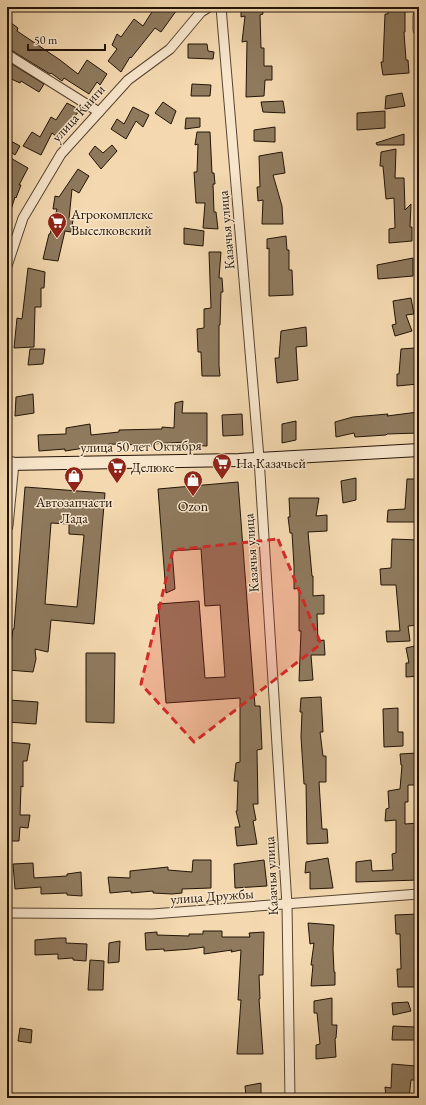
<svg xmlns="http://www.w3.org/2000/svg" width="426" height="1105" font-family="'EB Garamond',serif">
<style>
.building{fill:#8f7a5e;stroke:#221406;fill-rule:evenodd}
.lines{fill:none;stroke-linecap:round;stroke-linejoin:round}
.minor-casing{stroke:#564530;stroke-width:11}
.tertiary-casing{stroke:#564530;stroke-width:13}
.secondary-casing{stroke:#221406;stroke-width:14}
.minor{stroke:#f8e6cc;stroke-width:9}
.tertiary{stroke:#f8e6cc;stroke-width:11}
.secondary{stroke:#f8e6cc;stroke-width:12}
.marked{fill:#d62828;fill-opacity:0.2;stroke:#d62828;stroke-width:3;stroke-dasharray:8 5;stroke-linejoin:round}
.labels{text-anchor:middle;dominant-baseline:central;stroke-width:3;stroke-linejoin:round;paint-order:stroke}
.street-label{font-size:14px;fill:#221406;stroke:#f8e6cc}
.poi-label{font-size:14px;fill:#221406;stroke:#f8e6cc;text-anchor:start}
</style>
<rect width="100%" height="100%" fill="#f4d9b0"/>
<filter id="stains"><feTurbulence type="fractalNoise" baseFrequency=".005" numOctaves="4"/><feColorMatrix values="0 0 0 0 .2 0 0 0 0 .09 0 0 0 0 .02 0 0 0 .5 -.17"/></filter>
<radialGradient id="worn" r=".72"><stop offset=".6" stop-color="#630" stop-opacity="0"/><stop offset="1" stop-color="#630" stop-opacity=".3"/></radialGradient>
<g class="building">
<polygon points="155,7 179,7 161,32 155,28 131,58 130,57 121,72 108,61 117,49 112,45 117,34 121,37 134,19 143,26"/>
<polygon points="241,7 262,7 263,14 260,15 261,48 264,48 264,66 272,66 272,80 265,80 264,96 246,97 247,41 242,42 245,16 241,17"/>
<polygon points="388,7 405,7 405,32 404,32 406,60 408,60 409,73 383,75 381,62 383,62 385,14 388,14"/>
<polygon points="7,20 18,28 17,31 60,60 78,74 87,60 107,74 100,85 97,82 89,94 64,78 62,81 51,73 50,74 11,50 7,49"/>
<polygon points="188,44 207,44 208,51 214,52 213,59 188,58"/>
<polygon points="7,61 44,84 39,92 21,81 20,83 7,77"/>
<polygon points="192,84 211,85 210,96 191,96"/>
<polygon points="402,93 405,106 385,109 386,96"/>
<polygon points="283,101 285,113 263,112 261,102"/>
<polygon points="163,102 176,111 171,124 155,113"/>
<polygon points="67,103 80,110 65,128 68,130 61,140 52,133 41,155 23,146 32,132 40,137 51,117 56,120"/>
<polygon points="133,107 149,115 143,127 136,121 126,139 111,129 117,119 124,124"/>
<polygon points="385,111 385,128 357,130 357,113"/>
<polygon points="186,118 200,118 200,127 185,129"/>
<polygon points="275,127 275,142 254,141 254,130"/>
<polygon points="197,132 210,132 212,173 214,173 215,184 213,184 214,212 216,212 218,229 203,228 205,203 196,203 194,172 197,172 198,144 195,145"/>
<polygon points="404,134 404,145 377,145 376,143"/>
<polygon points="7,139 20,146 15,155 7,149"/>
<polygon points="112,145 117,151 101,169 89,154 95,146 103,153"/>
<polygon points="396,149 395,178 404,178 405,210 411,204 410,227 412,227 412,241 389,243 389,229 395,228 394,198 386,199 383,166 380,166 381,152"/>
<polygon points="282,152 285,173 273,175 282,206 283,224 262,224 263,200 258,201 257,187 260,187 259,156"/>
<polygon points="7,156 28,168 19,185 21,185 16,198 15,197 9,216 7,216"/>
<polygon points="78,169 89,176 79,193 72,189 69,219 73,220 71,232 65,231 58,261 43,259 49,234 50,234 57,209 53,209 55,196 59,197"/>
<polygon points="184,228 204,231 203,246 184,244"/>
<polygon points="286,236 287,250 289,250 289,270 292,270 293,295 269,296 269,248 267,249 267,239"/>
<polygon points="209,252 221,252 219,278 222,278 223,292 221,292 220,325 219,325 219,366 220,376 202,376 201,352 198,352 197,329 204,328 204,309 211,308"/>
<polygon points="413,258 413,276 378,279 377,265"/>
<polygon points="28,268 45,272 44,288 41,288 41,307 35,307 34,347 14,348 17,318 22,319"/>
<polygon points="411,298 414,314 406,315 412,331 395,336 392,325 396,324 393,301"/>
<polygon points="306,327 307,346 296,347 298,380 277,383 275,358 279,358 281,331"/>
<polygon points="415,348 418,384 397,386 397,374 399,374 401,349"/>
<polygon points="30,349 45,349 43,364 28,365"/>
<polygon points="33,394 34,413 15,416 16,397"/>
<polygon points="183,401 182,413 207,413 207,446 186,445 186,442 153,444 153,446 140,447 140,445 109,444 109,446 98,447 98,446 65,451 65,449 39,451 38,435 66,434 66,428 90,424 91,435 119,432 119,430 162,429 162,427 174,428 175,403"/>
<polygon points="418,412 419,433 387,434 386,435 355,437 354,433 336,437 335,422 353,417 388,414 387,416"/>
<polygon points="242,414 243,435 223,436 222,415"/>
<polygon points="296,421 296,440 282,443 282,424"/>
<polygon points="356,478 356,500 343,503 341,481"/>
<polygon points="407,479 419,479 419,522 387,522 388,510 405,509"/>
<polygon points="238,482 255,706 260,706 262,749 257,750 258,804 253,804 256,820 253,821 257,844 237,846 235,827 240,827 236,811 237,811 238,781 234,781 236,763 240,762 240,698 166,703 158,604 199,601 205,678 225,677 220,605 205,606 201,549 172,551 175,589 166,593 158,489"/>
<path d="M25 487 105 493 94 624 51 620 48 652 35 649 36 659 33 672 8 670 13 629H14ZM51 523 69 524V534L84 535 77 607 45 604Z"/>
<polygon points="289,498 319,498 316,516 327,515 327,531 308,532 312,576 313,576 313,596 324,595 324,614 317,614 318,641 324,640 325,655 311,655 313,680 299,681 301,631 299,631 299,588 294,589 294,566 292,533 290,533 288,517 290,517"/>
<polygon points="392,539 419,540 419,625 408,626 410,641 387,642 386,631 400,631 396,585 381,585 380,569 391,568"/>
<polygon points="419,645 419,676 406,677 406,663 409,663 406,648"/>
<polygon points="86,653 115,653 114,723 86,722"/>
<polygon points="321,697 323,732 320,732 323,756 326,756 326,782 319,782 322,829 327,829 328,843 307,844 306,784 304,784 301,737 302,712 300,712 301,698"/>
<polygon points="9,700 38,702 36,724 7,722 7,713"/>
<polygon points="398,708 398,732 403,732 403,746 384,747 383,709"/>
<polygon points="7,742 30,744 27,761 23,761 23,787 21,786 20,815 30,815 28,828 20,827 19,841 7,841 7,822 10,809 7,809"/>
<polygon points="417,753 417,785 408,785 408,802 405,802 405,824 419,823 419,847 415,847 415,867 418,867 419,880 356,882 356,862 371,860 372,871 393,870 392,854 396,853 396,820 385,821 386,809 389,808 388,791 400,789 402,765 401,765 400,754"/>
<polygon points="328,858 333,888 310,889 310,872 305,873 306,862"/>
<polygon points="193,860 211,860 211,888 182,889 182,893 172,894 153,893 153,891 131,893 131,891 110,893 108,877 130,878 130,871 168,867 168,870 192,872"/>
<polygon points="264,860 267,886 235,888 234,864"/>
<polygon points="33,863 34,878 67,876 67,874 81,872 82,896 67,895 67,893 41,894 41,887 15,889 13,864"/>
<polygon points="419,914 419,987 398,987 397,969 401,969 400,934 396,934 395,915"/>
<polygon points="308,923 334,925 333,949 334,972 335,972 335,985 311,986 313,965 311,965 314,943 310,944"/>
<polygon points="203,931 222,931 222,937 250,937 249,933 264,932 263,975 259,975 260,999 259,999 263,1054 237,1054 241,1000 238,1000 241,950 231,952 232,950 204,954 204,947 191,949 164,951 164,949 146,950 145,933 157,932 157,935 189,936 189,934 203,934"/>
<polygon points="59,938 66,938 66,943 87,944 86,961 73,960 73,958 58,959 58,954 35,955 35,940"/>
<polygon points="120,941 119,962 108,963 109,943"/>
<polygon points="90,960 104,961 103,990 88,990"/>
<polygon points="332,998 332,1025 337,1025 336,1038 335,1039 336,1057 316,1059 316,1045 320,1044 317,1013 314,1013 314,1001"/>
<polygon points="408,1002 411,1011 393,1015 392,1003"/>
<polygon points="393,1026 415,1027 416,1040 392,1040"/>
<polygon points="20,1028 32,1030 31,1043 18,1041"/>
<polygon points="392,1064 416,1066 415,1080 411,1080 409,1098 386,1098 385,1087 391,1088"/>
<polygon points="261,1083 261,1096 246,1097 245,1086"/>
</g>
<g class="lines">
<g class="minor-casing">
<g id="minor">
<polyline points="221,7 259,458 287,905 290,1098"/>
<polyline points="8,55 99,112"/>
<polyline points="7,266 23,218 61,154 128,80 170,49 201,12 209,7"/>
<polyline points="7,913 152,914 419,894"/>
</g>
</g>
<g class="tertiary-casing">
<g id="tertiary">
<polyline points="419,16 419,30"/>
<polyline points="7,526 13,463"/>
</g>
</g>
<g class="secondary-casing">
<polyline id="secondary" points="7,464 239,460 419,450"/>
</g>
<use href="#minor" class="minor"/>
<use href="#tertiary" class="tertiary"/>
<use href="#secondary" class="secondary"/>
</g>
<path class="marked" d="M278 539 321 644 194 742 141 684 173 550Z"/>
<defs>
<g id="supermarket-pin" transform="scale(1)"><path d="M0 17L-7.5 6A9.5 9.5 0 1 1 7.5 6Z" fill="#8f2418" stroke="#f8e6cc"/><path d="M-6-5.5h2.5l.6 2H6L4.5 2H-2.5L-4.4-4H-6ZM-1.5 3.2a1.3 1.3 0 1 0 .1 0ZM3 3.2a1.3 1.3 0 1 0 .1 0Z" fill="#fff"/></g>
<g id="shop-pin" transform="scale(1)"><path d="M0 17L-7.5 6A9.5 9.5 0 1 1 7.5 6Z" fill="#8f2418" stroke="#f8e6cc"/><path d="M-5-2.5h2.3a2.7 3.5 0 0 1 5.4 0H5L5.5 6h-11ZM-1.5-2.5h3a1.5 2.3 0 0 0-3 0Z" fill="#fff"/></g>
</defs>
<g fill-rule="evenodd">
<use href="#supermarket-pin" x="57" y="222"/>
<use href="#supermarket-pin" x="222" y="463"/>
<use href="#supermarket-pin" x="117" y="467"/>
<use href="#shop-pin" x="74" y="476"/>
<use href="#shop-pin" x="193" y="480"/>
</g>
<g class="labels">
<g class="street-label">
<text transform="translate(78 113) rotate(-48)">улица Книги</text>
<text transform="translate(226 230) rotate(-95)">Казачья улица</text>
<text transform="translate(141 446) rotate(-1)">улица 50 лет Октября</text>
<text transform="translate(251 553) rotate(-94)">Казачья улица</text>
<text transform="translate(271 876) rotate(-93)">Казачья улица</text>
<text transform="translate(212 896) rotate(-4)">улица Дружбы</text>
</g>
<g class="poi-label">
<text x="71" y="214">Агрокомплекс<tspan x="71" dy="16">Выселковский</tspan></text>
<text x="236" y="463">На Казачьей</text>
<text x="131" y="467">Делюкс</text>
<text x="74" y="502" text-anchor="middle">Автозапчасти<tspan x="74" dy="16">Лада</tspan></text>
<text x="193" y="506" text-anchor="middle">Ozon</text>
</g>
</g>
<rect width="426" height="1105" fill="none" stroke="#f4d9b0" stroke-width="24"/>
<rect x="8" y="8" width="410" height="1089" fill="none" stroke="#221406" stroke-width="2"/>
<rect x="12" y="12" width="402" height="1081" fill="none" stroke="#221406"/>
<path d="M28 44v6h77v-6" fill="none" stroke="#221406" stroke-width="2"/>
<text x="34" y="44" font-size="12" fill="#221406" stroke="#f8e6cc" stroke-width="3" paint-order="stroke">50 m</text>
<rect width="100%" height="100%" filter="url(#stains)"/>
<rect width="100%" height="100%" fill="url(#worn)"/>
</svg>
